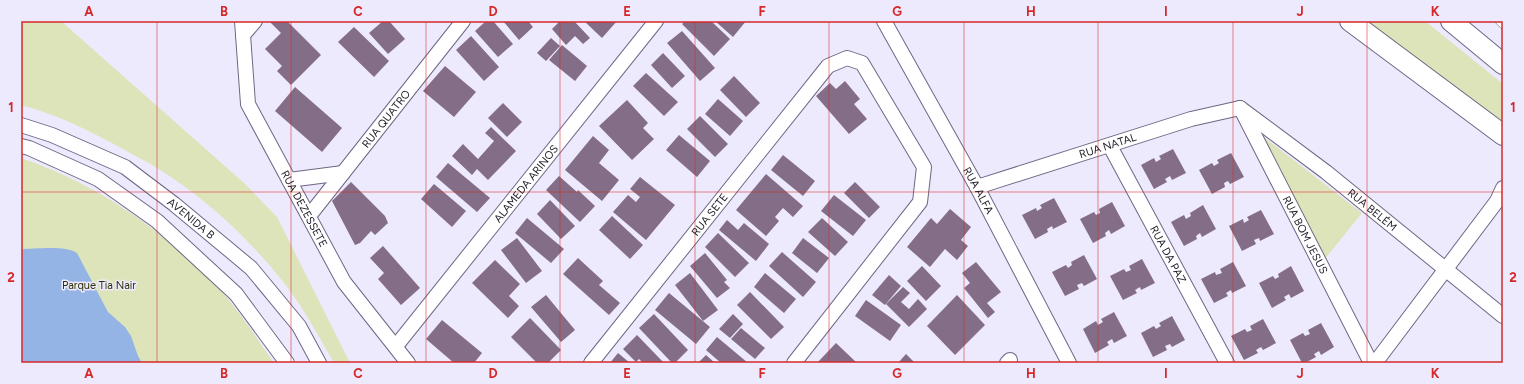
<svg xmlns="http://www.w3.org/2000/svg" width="1524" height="384" font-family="Figtree,sans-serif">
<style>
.green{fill:#dde4b9}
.water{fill:#95b4e6}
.building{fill:#846d86}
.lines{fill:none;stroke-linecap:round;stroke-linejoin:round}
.lane-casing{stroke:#6e6784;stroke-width:8}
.street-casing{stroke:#6e6784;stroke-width:16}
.secondary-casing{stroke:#6e6784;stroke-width:22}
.lane{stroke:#fff;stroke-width:7}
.street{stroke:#fff;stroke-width:14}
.secondary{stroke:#fff;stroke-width:20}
.grid{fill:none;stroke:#d62828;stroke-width:1;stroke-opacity:0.55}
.labels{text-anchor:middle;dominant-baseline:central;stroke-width:3;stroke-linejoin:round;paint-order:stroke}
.street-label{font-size:11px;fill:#1e1c27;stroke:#eeeafe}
.park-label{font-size:11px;fill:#2d3102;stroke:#eeeafe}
.neatline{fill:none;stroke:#d62828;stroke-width:1.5}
.grid-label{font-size:13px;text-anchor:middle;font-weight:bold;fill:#d62828}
</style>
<rect width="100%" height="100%" fill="#eeeafe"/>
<g class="green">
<path d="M21 21H61L244 183 277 217 350 363H334C316 332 299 299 275 272 243 233 201 195 157 168 146 161 135 156 123 149 90 131 58 115 21 105Z"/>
<polygon points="1364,21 1425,21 1503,84 1503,116 1498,125"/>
<polygon points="1256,131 1362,213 1324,260"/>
<path d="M21 158C86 180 144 217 194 264 202 272 210 279 218 287 239 311 256 337 274 363H21Z"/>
</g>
<path class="water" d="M21 249C35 249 66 245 77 253L108 312 125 327 131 336 138 356 142 363H21Z"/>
<g class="building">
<polygon points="269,21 287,21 321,55 291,85 277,71 282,66 265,49 281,33"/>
<polygon points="383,21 389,21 405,39 388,54 369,33"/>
<polygon points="486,21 493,21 513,44 498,57 475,31"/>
<polygon points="503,21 528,21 533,27 519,40"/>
<polygon points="560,21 574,21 590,38 583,44 575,36 566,45 552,29"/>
<polygon points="584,21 617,21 602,38"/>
<polygon points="685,21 711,21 730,39 714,56 682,24"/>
<polygon points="715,21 746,21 733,37"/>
<polygon points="354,27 389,61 374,77 338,42"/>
<polygon points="682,31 715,68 700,81 667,43"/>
<polygon points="471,36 499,67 484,81 456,50"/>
<polygon points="551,38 560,46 546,61 537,53"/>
<polygon points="562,45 587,66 575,81 549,60"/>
<polygon points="663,53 685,76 672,88 651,65"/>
<polygon points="445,66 476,92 454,117 423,91"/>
<polygon points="646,73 678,102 664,116 633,86"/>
<polygon points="734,76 760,103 746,117 720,90"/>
<polygon points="845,81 860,99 854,104 867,119 849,134 816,96 830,83 836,89"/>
<polygon points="295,87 342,128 322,152 275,111"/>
<polygon points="718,99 743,121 730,136 705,114"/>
<polygon points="627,100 648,123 643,128 654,139 632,160 599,126"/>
<polygon points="503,103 522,122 507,137 488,118"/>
<polygon points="700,116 728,144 715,157 687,129"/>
<polygon points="491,127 516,151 488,180 477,169 472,175 452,156 463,144 478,159 494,141 485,133"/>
<polygon points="679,135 710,161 697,177 666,150"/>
<polygon points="593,136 609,150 599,163 619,180 602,201 565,170"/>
<polygon points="1173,149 1186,173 1172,180 1170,176 1165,179 1167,182 1154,189 1141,165 1154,158 1156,162 1161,159 1159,156"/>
<polygon points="1231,153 1244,177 1230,184 1228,181 1224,183 1225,187 1212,194 1199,170 1212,163 1214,166 1219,163 1217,160"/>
<polygon points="783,155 815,181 803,196 771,170"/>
<polygon points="448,163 490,198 477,212 436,177"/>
<polygon points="766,174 803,206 793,217 783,208 775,217 779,221 766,236 736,210"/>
<polygon points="559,176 577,192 578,190 595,206 580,222 546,190"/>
<polygon points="640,177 675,205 646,240 613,212 628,195 636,202 640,197 630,189"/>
<polygon points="351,182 385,216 388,223 375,235 371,231 360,243 355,245 332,201"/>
<polygon points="855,182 880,207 869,218 844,193"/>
<polygon points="434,184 466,211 452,227 421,199"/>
<polygon points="834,195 866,220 853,236 821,211"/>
<polygon points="1054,198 1067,222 1053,229 1052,226 1047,229 1048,232 1035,239 1022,215 1036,208 1037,211 1042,208 1040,205"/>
<polygon points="550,200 575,226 561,239 537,214"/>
<polygon points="1112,202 1125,226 1111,234 1109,230 1105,233 1106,236 1093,243 1080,219 1094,212 1096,215 1100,213 1099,209"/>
<polygon points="1203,205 1216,229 1202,237 1200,233 1196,236 1197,239 1184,246 1171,222 1184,215 1186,219 1191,216 1190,213"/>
<polygon points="950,209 971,227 961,240 968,246 957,260 945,249 930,267 907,247 931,218 937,224"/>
<polygon points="1261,210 1274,234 1260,241 1259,238 1254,240 1256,244 1242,251 1229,226 1243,219 1244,223 1249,220 1247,217"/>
<polygon points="612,216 643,245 630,259 599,230"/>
<polygon points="527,218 564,249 551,263 515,233"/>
<polygon points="822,218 848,242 835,256 808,232"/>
<polygon points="727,220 738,230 744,223 769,244 756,261 719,230"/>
<polygon points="718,233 749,263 735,277 705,247"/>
<polygon points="517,238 542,271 526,283 501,250"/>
<polygon points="803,238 829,258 817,273 792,253"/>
<polygon points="383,246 420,288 401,305 378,279 384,273 370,258"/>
<polygon points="782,252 816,282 803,297 769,266"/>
<polygon points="705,253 727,280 724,282 730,288 717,298 690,266"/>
<polygon points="1084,255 1097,279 1084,286 1082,283 1077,285 1079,289 1065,296 1052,272 1066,265 1068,268 1072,265 1071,262"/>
<polygon points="578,258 603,281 599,285 620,303 609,315 563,274"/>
<polygon points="1142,259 1155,283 1141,290 1140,287 1135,290 1137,293 1123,300 1110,276 1124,269 1126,272 1131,270 1129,266"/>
<polygon points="495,260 520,284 509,296 519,306 508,318 472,283"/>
<polygon points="976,262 1001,292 987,303 995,312 988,318 964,288 970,283 962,273"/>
<polygon points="1233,262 1246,286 1232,293 1231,290 1226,293 1228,296 1214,303 1201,279 1215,272 1216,275 1222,273 1220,269"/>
<polygon points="922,266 941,286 926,301 907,281"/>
<polygon points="1291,266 1304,291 1291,298 1289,294 1284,297 1286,300 1272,308 1259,283 1273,276 1275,279 1279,277 1278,274"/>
<polygon points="690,273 718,310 703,321 675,285"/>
<polygon points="765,273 796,299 784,313 754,287"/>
<polygon points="889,275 901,286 885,305 872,295"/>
<polygon points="903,287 910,293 901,302 909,309 918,299 927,309 909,327 886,304"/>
<polygon points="750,292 784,327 771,339 737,305"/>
<polygon points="669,293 710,327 696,344 655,310"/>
<polygon points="546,295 575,330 561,342 531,307"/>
<polygon points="957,295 985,325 955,355 927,326"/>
<polygon points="866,300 901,325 890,341 855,316"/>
<polygon points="1114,312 1127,336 1114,343 1112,339 1107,342 1109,345 1095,353 1083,329 1096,321 1098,325 1103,322 1101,319"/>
<polygon points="654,314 688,350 675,363 672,363 639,328"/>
<polygon points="733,314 743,324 730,338 719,329"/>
<polygon points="1172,316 1185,340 1172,347 1170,344 1165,346 1167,350 1153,357 1141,333 1154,326 1156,329 1161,326 1159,323"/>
<polygon points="530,318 561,350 548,363 537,363 511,337"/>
<polygon points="1263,319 1276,343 1263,350 1261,347 1256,350 1258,353 1244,360 1231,336 1245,329 1247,332 1252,330 1250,326"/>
<polygon points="442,320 482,353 474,363 454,363 426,339"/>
<polygon points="1321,323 1334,347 1321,355 1319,351 1314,354 1316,357 1305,363 1302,363 1290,340 1303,333 1305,336 1310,334 1308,330"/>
<polygon points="741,328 765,348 755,359 731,339"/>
<polygon points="637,335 664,363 643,363 639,359 636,362 623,349"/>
<polygon points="717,337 748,363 721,363 706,350"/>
<polygon points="836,343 857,363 817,363"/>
<polygon points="618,353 630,363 610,363"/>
<polygon points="906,354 915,363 898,363"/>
<polygon points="706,355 715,363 698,363"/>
</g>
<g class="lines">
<g class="lane-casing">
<polyline id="lane" points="1499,21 1503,25"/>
</g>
<g class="street-casing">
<g id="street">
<path id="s1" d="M242 21 248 104 344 282 408 363"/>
<path id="s2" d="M884 21 977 187 1069 363"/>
<polyline points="243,35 255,21"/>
<path id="s3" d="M1240 108 1326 172 1503 316"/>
<path id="s4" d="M1242 111 1371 363"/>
<path id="s5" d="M21 125 52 135 125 167 174 204 251 268 299 326 319 363"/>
<polyline points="21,146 29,148 98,179 157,221 236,294 287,363"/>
<path id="s6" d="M1110 146 1227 363"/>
<polyline points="289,180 343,173"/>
<path id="s7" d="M977 187 1191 119 1240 108"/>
<path id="s8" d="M309 216 463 21"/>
<path id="s9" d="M396 346 656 21"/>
<path id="s10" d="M591 363 828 66 847 58 862 63 924 167 920 202 794 363"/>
<polyline points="1007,363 1010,360"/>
<polyline points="1375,363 1497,201 1503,188"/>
</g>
</g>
<g class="secondary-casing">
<g id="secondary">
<polyline points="1350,21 1503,135"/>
<polyline points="1451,21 1503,64"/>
</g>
</g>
<use href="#lane" class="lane"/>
<use href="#street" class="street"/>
<use href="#secondary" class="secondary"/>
</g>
<path class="grid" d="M157 21V363M291 21V363M426 21V363M560 21V363M695 21V363M829 21V363M964 21V363M1098 21V363M1233 21V363M1367 21V363M21 192H1503"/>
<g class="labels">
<g class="street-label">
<text stroke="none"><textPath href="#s8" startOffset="124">RUA QUATRO</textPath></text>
<text stroke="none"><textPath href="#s7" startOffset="137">RUA NATAL</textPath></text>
<text stroke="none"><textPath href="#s9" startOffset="208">ALAMEDA ARINOS</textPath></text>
<text stroke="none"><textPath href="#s2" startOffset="194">RUA ALFA</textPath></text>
<text stroke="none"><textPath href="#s1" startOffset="202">RUA DEZESSETE</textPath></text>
<text stroke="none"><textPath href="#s3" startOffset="167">RUA BELÉM</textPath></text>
<text stroke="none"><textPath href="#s10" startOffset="190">RUA SETE</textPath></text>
<text stroke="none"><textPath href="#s5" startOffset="196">AVENIDA B</textPath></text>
<text stroke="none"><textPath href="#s4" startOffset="139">RUA BOM JESUS</textPath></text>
<text stroke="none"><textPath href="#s6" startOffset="123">RUA DA PAZ</textPath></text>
</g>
<g class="park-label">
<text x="99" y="285">Parque Tia Nair</text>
</g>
</g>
<rect width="1524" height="384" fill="none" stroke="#eeeafe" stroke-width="44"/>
<rect x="22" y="22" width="1480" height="340" class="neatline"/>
<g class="grid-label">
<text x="89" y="16">A</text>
<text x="224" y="16">B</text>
<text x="358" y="16">C</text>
<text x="493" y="16">D</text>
<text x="627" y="16">E</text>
<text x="762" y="16">F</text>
<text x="897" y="16">G</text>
<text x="1031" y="16">H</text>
<text x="1166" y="16">I</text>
<text x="1300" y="16">J</text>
<text x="1435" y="16">K</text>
<text x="11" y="112">1</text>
<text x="1513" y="112">1</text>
<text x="11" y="282">2</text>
<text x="1513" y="282">2</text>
<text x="89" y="378">A</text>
<text x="224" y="378">B</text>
<text x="358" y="378">C</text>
<text x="493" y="378">D</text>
<text x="627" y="378">E</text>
<text x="762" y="378">F</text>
<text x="897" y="378">G</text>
<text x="1031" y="378">H</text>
<text x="1166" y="378">I</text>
<text x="1300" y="378">J</text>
<text x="1435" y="378">K</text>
</g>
</svg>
